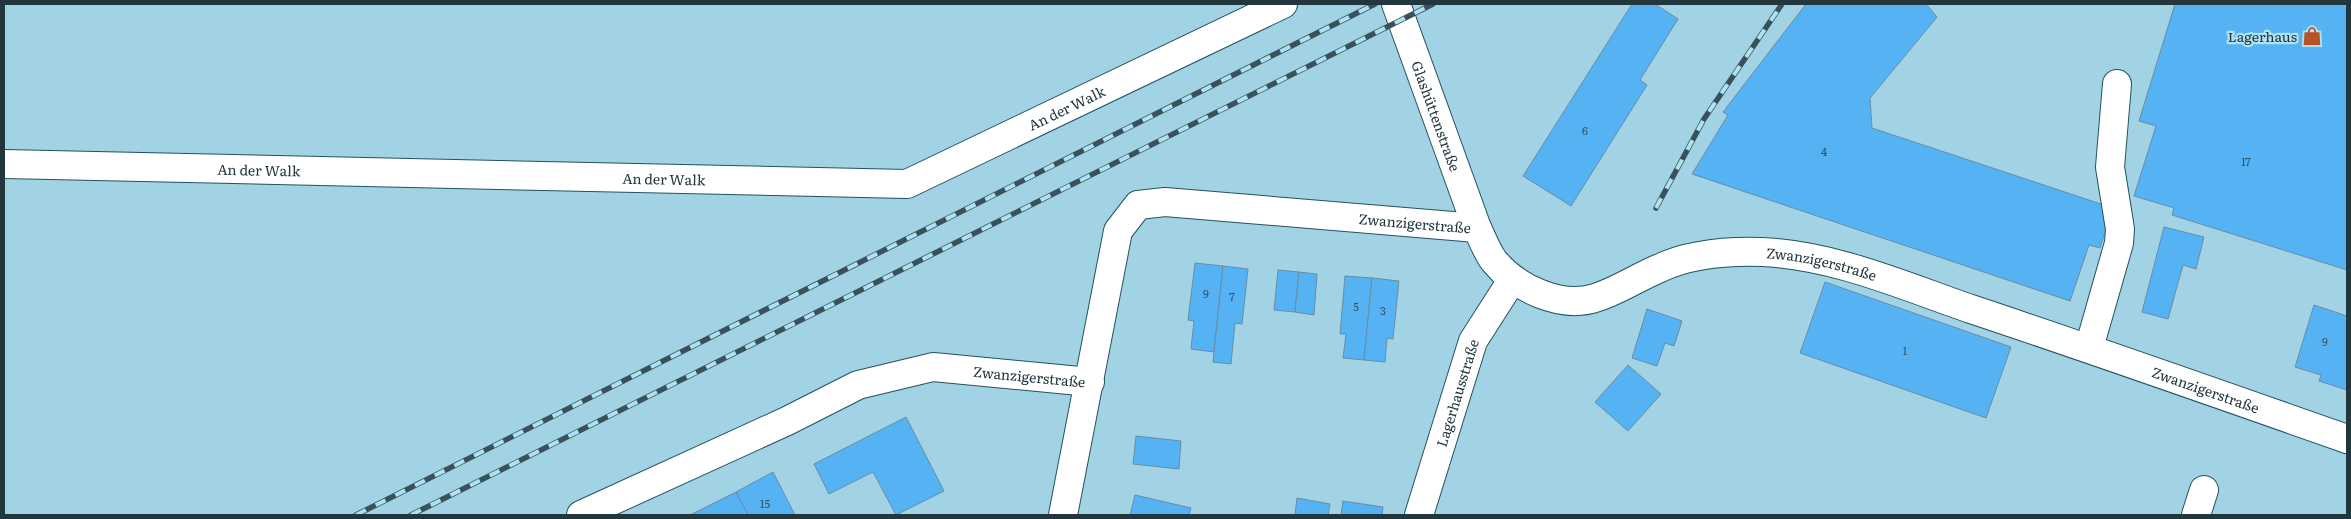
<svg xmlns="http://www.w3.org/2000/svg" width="2351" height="519" font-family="Literata,serif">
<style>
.building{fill:#56b3f3;stroke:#688ca7}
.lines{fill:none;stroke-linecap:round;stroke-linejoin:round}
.minor-casing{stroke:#225261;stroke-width:30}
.minor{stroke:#fff;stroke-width:28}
.rail-casing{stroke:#38515a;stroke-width:5.5}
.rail{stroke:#aee1f2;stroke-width:4;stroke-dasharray:11;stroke-linecap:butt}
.labels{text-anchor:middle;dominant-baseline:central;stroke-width:4.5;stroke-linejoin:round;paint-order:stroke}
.number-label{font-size:11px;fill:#2f556a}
.poi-label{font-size:14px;fill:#22363d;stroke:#aee1f2;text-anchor:end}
.street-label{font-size:14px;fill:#22363d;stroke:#aee1f2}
</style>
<rect width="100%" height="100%" fill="#a2d3e5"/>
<g class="building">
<polygon points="1632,4 1655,4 1678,19 1640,80 1647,85 1571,206 1523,176"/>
<polygon points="1806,4 1926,4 1937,17 1870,98 1872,128 2113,208 2100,248 2089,245 2070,301 1692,174 1728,115 1723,112"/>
<polygon points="2175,4 2347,4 2347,270 2172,215 2174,208 2134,196 2156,126 2139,121"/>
<polygon points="2164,227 2204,237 2196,269 2183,265 2168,319 2142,312"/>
<polygon points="1195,263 1223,266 1214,352 1191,349 1194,321 1188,320"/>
<polygon points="1223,266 1248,269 1242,324 1235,323 1231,364 1213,362"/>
<polygon points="1278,270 1299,272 1295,312 1274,310"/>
<polygon points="1299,272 1317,274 1314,315 1295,312"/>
<polygon points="1345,276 1372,278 1364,360 1343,358 1346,334 1340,334"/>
<polygon points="1372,278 1399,281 1393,339 1387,338 1385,362 1364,360"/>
<polygon points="1825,282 2011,347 1986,418 1800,353"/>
<polygon points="2314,305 2347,316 2347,390 2319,381 2321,375 2295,367"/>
<polygon points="1647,309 1682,321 1674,346 1665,343 1657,366 1632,358"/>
<polygon points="1628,365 1661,394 1628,431 1595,402"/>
<polygon points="906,417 944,491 896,515 873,472 829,494 814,464"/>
<polygon points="1136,436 1181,441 1179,469 1133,464"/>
<polygon points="773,472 795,515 748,515 736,492"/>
<polygon points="736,492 748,515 690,515"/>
<polygon points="1135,495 1191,508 1189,515 1130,515"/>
<polygon points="1297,498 1330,504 1328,515 1295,515"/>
<polygon points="1343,501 1383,507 1382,515 1341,515"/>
</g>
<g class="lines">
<g class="minor-casing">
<g id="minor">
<path id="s1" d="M1396 4 1477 228C1482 238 1487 252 1494 261 1516 288 1561 309 1595 298 1618 291 1638 277 1660 268 1690 254 1729 251 1762 252 1834 255 1904 286 1971 309 2097 351 2222 395 2347 439"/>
<path id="s2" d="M4 164 907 184 1283 4"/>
<polyline points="2089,348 2119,243 2120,229 2110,167 2117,84"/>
<path id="s3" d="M581 515 787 421 858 385 933 367 1090 382"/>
<path id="s4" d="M1063 515 1118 231 1138 205 1165 202 1477 228"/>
<path id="s5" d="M1419 515 1473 341 1512 280"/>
<polyline points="2196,515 2204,490"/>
</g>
</g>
<use href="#minor" class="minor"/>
<g class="rail-casing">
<g id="rail">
<polyline points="1656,208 1704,119 1782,4"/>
<polyline points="356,515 1375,4"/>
<polyline points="411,515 1433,4"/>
</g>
</g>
<use href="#rail" class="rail"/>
</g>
<defs>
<g id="shop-bare" transform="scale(1.5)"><path d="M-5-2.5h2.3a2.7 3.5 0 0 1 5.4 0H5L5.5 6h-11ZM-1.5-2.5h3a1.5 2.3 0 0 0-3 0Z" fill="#b95228" stroke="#aee1f2" stroke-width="2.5" paint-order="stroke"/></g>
</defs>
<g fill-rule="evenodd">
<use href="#shop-bare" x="2312" y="36"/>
</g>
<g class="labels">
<g class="number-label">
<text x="1585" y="130">6</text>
<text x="1824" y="151">4</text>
<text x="2246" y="161">17</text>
<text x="1206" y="293">9</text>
<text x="1232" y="296">7</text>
<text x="1356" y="306">5</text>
<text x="1383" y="310">3</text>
<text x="2325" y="341">9</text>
<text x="1905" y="350">1</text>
<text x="765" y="503">15</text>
</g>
<g class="poi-label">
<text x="2297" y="36">Lagerhaus</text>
</g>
<g class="street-label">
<text stroke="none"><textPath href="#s2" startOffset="1080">An der Walk</textPath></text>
<text stroke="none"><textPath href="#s1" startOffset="119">Glashüttenstraße</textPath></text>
<text stroke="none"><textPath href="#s2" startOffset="255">An der Walk</textPath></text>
<text stroke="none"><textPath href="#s2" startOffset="660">An der Walk</textPath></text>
<text stroke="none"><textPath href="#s4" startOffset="600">Zwanzigerstraße</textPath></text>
<text stroke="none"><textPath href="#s1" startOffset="625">Zwanzigerstraße</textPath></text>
<text stroke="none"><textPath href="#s3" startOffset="480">Zwanzigerstraße</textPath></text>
<text stroke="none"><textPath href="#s1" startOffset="1030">Zwanzigerstraße</textPath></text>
<text stroke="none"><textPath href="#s5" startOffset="128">Lagerhausstraße</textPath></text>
</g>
</g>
<rect width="2351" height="519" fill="none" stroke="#22363d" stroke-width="10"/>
</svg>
